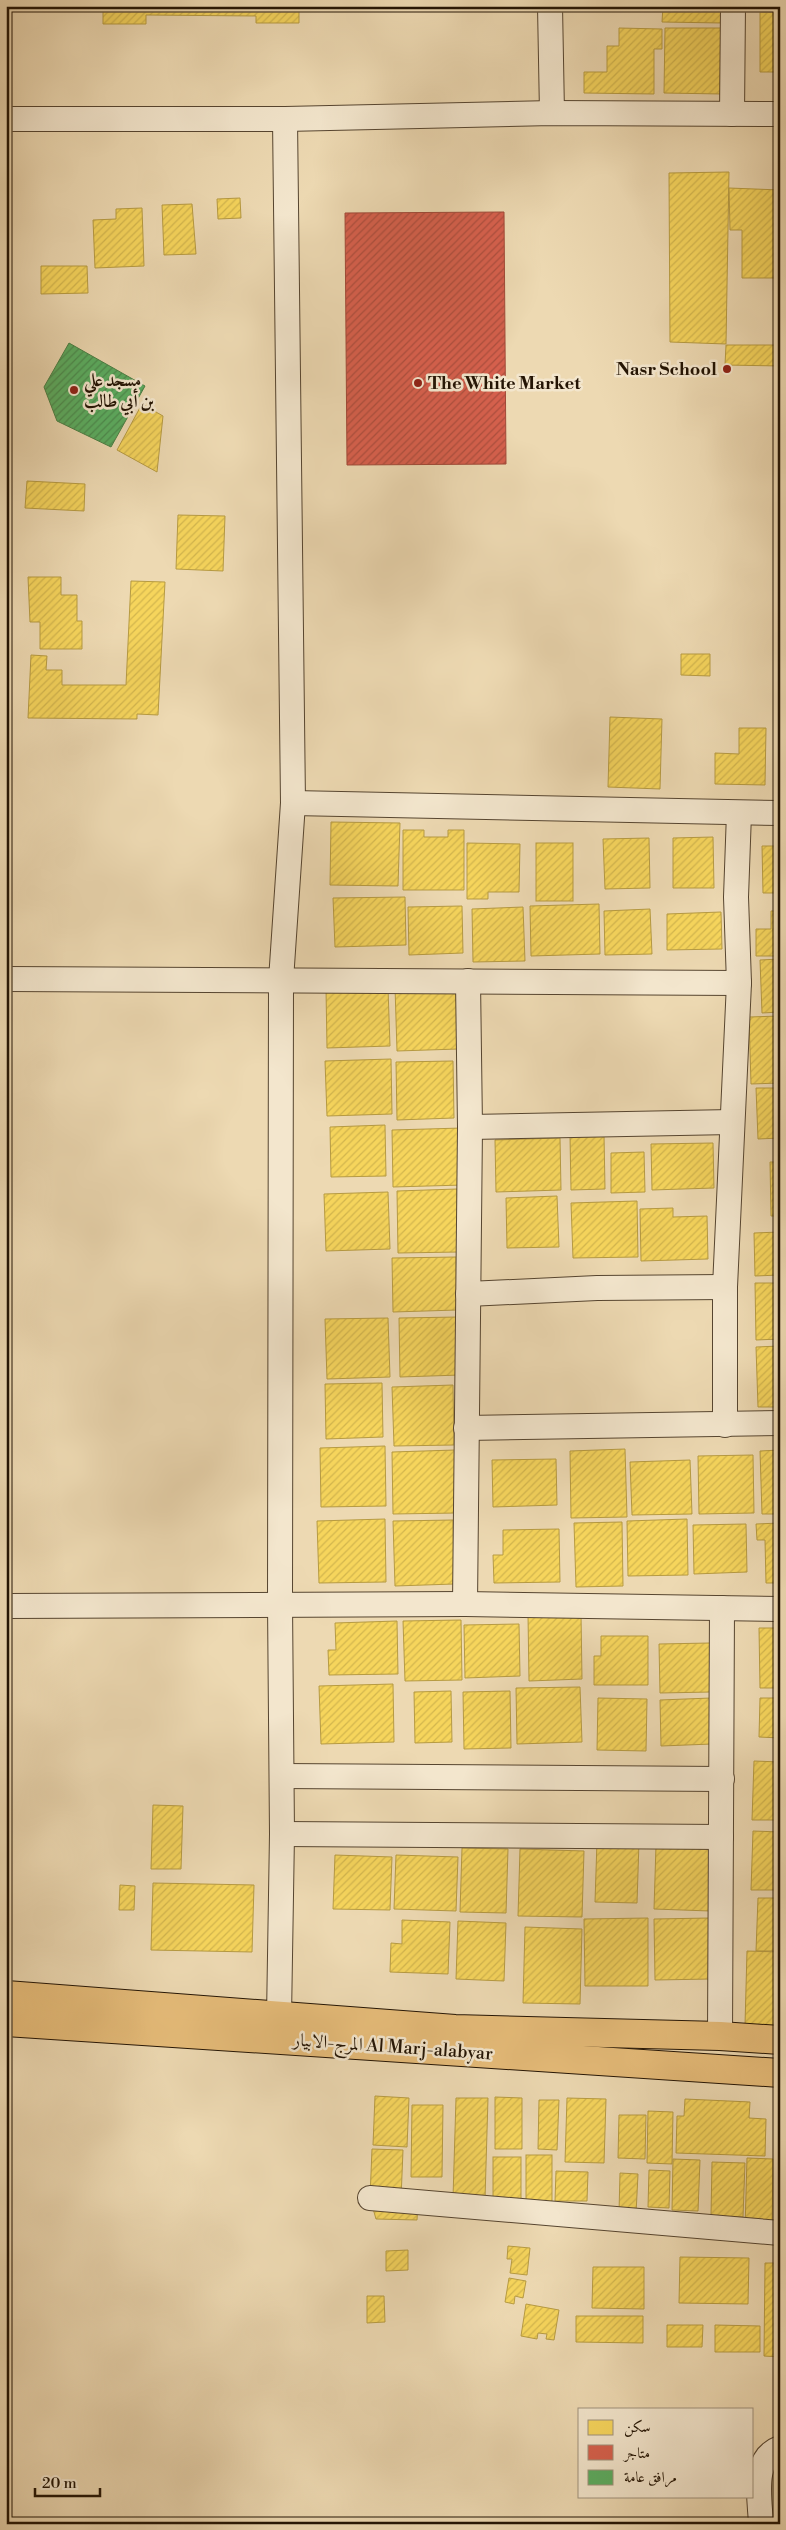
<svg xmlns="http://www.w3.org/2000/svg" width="786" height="2530" font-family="'Libre Bodoni',Amiri,serif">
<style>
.homes{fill:url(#homes-hatch);stroke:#b79b42}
.shops{fill:url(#shops-hatch);stroke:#a04937}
.public{fill:url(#public-hatch);stroke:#4a8045}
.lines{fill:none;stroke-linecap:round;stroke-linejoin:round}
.minor-casing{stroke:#564530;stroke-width:26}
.primary-casing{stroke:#231404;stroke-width:30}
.minor{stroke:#f3e6cd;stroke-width:24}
.primary{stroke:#e6bc79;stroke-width:28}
.poi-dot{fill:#8f2418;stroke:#f3e6cd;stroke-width:2}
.labels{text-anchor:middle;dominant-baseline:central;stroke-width:5;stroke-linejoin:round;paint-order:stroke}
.poi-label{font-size:18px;font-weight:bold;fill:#231404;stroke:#f3e6cd;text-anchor:start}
.street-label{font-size:18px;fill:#231404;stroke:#f3e6cd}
</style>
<defs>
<pattern id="homes-hatch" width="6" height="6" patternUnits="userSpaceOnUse" patternTransform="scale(1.25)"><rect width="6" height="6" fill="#f6d55c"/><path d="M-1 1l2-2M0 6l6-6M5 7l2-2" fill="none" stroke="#d3b64e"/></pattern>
<pattern id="shops-hatch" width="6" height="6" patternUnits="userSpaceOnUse" patternTransform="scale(1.25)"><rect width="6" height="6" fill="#d6604d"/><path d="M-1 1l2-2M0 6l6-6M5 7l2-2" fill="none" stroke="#ad4e3e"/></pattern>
<pattern id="public-hatch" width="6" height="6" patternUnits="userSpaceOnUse" patternTransform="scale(1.25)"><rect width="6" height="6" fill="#5aae61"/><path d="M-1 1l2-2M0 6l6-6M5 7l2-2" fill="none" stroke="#4a8c4e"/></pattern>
</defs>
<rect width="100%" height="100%" fill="#edd9b2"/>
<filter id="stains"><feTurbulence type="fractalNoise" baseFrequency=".004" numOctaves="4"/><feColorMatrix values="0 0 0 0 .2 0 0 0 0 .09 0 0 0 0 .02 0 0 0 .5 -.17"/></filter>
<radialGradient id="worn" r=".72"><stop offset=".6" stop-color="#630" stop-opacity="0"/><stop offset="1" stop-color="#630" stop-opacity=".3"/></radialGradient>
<g class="homes">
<polygon points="103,6 299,6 299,23 256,23 256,16 146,15 146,24 103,24"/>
<polygon points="663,6 722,6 722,23 662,22"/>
<polygon points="767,6 780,6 780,21 766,21"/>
<polygon points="760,12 780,13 780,72 760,72"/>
<polygon points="619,28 662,29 662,49 654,49 654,94 584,93 584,72 607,72 607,46 619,46"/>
<polygon points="665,28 722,28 722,94 664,93"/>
<polygon points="729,172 726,344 670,342 669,173"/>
<polygon points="729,188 780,190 780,366 725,365 726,345 776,345 776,278 742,278 742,230 730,230"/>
<polygon points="240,198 241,218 218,219 217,199"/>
<polygon points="192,204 196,254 164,255 162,205"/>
<polygon points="142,208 144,266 95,268 93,220 116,219 116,209"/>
<polygon points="41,266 87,266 88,293 41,294"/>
<polygon points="142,404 163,416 157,472 117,450"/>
<polygon points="27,481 85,484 84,511 25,508"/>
<polygon points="178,515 225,516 223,571 176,569"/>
<polygon points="28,577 61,577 61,595 77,595 77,621 82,621 82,649 40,649 40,622 30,622"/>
<polygon points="131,581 165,582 158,715 137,714 137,719 28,718 31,655 47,656 46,670 62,670 62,685 126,685"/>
<polygon points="681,654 710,654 710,676 681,675"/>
<polygon points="610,717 662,719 660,789 608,787"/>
<polygon points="739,728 766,728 765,785 715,784 715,753 739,754"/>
<polygon points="331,822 400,823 398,886 330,885"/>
<polygon points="403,830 424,830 424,837 448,837 448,830 464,830 464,890 403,890"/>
<polygon points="713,837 714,888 673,888 673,838"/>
<polygon points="649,838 650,888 605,889 603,839"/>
<polygon points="467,843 520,844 519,892 488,892 488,899 467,899"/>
<rect x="536" y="843" width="37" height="58"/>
<polygon points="762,846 780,846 780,893 763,893"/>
<polygon points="405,897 406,945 335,947 333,898"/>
<polygon points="599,904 600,954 531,956 530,906"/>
<polygon points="462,906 463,953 409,955 408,907"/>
<polygon points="523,907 525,961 473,962 472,909"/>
<polygon points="650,909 652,954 605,955 604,911"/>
<polygon points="771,911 780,911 780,956 756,956 756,929 771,929"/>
<polygon points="721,912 722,949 667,950 667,914"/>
<polygon points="780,959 780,1012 762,1013 760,960"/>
<polygon points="456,985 458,1049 397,1051 395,987"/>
<polygon points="388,988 390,1046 327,1048 326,989"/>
<polygon points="780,1016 780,1083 751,1084 749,1017"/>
<polygon points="391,1059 392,1114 327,1116 325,1061"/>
<polygon points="453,1061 454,1118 397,1120 396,1062"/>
<polygon points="756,1088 780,1088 780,1138 758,1139"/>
<polygon points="385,1125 386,1176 331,1177 330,1127"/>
<polygon points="462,1128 463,1185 393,1187 392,1130"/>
<polygon points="604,1135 605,1189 571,1190 570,1136"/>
<polygon points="560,1138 561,1190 496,1192 495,1140"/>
<polygon points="713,1143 714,1188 652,1190 651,1144"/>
<polygon points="644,1152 645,1192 611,1193 611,1153"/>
<polygon points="770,1162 780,1162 780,1216 771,1216"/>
<polygon points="457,1189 459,1252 398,1253 397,1191"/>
<polygon points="388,1192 390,1249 326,1251 324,1194"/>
<polygon points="557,1196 559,1247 507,1248 506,1198"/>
<polygon points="637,1201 638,1257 573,1258 571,1203"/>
<polygon points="673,1208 673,1217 707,1216 708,1259 641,1261 640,1209"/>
<polygon points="780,1232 780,1275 755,1276 754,1233"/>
<polygon points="456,1257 457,1310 393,1312 392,1258"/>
<polygon points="755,1283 780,1283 780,1339 756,1340"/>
<polygon points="458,1317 460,1375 400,1377 399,1318"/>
<polygon points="388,1318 390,1377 327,1379 325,1319"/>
<polygon points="780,1346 780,1407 758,1407 756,1347"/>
<polygon points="382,1383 383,1437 326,1439 325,1384"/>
<polygon points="453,1385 454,1445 394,1446 392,1387"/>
<polygon points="385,1446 386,1506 321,1507 320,1448"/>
<polygon points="625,1449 627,1517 571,1518 570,1451"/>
<polygon points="455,1450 457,1513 393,1514 392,1452"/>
<polygon points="780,1450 780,1514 762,1514 760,1451"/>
<polygon points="753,1455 754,1513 699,1514 698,1456"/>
<polygon points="556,1459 557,1505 493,1507 492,1460"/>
<polygon points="690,1460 692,1514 632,1515 630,1462"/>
<polygon points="385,1519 386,1582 319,1583 317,1521"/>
<polygon points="687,1519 688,1575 628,1576 627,1521"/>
<polygon points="453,1520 454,1584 395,1586 393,1521"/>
<polygon points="622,1522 623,1586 576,1587 574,1523"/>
<polygon points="780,1523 780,1583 766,1583 765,1540 757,1540 756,1524"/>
<polygon points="746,1524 747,1572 694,1574 693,1525"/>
<polygon points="559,1529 560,1582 494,1583 493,1555 503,1555 503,1530"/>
<polygon points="581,1614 582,1679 529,1681 528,1615"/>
<polygon points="461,1620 462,1680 405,1681 403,1621"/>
<polygon points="397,1621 398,1674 329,1675 328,1650 336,1650 335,1623"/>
<polygon points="519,1624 520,1676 465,1678 464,1625"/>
<polygon points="759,1628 780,1628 780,1688 760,1688"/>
<polygon points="601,1636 648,1636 648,1685 594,1685 594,1656 601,1656"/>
<polygon points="710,1643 711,1692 660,1693 659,1644"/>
<polygon points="393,1684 394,1742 321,1744 319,1686"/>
<polygon points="580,1687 582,1742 517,1744 516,1688"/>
<polygon points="451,1691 452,1742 415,1743 414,1692"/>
<polygon points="510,1691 511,1748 464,1749 463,1692"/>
<polygon points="598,1698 647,1699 646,1751 597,1750"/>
<polygon points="711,1698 712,1744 661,1746 660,1700"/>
<polygon points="760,1698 780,1698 780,1738 759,1737"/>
<polygon points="754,1761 780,1762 780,1820 752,1820"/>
<polygon points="153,1805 183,1806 181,1869 151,1869"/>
<polygon points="753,1831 780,1832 780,1890 751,1890"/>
<polygon points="597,1841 639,1842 637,1903 595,1902"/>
<polygon points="656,1845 712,1847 710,1911 654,1909"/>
<polygon points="462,1848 508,1849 506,1913 460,1912"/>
<polygon points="520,1849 584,1851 582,1917 518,1916"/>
<polygon points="335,1855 392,1857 390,1910 333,1909"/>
<polygon points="396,1855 458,1857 456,1911 394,1909"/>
<polygon points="153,1883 254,1885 252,1952 151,1950"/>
<polygon points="120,1885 135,1886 134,1910 119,1910"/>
<polygon points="758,1898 780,1898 780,1951 756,1951"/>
<polygon points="648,1918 648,1986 585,1986 584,1919"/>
<polygon points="710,1918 711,1979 655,1980 654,1919"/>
<polygon points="402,1920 450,1922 448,1974 390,1972 391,1943 402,1944"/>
<polygon points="458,1921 506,1923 504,1981 456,1979"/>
<polygon points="525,1927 582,1929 580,2004 523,2003"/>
<polygon points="747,1951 780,1952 780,2026 745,2025"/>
<polygon points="375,2096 409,2098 407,2147 373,2145"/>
<polygon points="495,2097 522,2098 522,2149 495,2149"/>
<polygon points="456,2098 488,2098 485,2199 453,2198"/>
<polygon points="567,2098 606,2099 604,2163 565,2162"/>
<polygon points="685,2099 750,2102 749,2118 766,2119 765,2156 676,2153 677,2116 684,2116"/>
<polygon points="539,2100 559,2100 557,2150 538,2149"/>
<polygon points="412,2105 443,2105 442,2177 411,2177"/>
<polygon points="648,2111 673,2112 672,2164 647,2163"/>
<polygon points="619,2115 646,2115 645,2159 618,2158"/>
<polygon points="779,2121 780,2121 780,2225 775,2225"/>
<polygon points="372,2149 403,2150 401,2199 370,2198"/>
<rect x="526" y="2155" width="26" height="53"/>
<rect x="493" y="2157" width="28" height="42"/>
<polygon points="747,2158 773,2159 772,2230 745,2229"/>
<polygon points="673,2159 700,2160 698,2211 672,2210"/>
<polygon points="712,2162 745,2163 743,2217 711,2216"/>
<polygon points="649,2170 670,2171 669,2208 648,2207"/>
<polygon points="556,2171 588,2172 587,2201 555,2201"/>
<polygon points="620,2173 638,2174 636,2214 619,2213"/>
<polygon points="370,2198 418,2203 417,2220 376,2219"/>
<polygon points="508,2246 530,2248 527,2275 510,2273 512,2259 507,2259"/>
<polygon points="408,2250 408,2270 386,2271 386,2251"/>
<polygon points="680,2257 749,2258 748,2304 679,2303"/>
<polygon points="765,2263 780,2263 780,2357 764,2356"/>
<polygon points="593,2267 644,2267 644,2309 592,2308"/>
<polygon points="509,2278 526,2281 523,2298 515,2296 514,2304 505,2302"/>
<polygon points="367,2296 384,2296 385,2322 367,2323"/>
<polygon points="526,2304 559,2310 554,2340 546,2339 547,2334 538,2333 537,2339 521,2336"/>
<polygon points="576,2316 643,2316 643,2343 576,2342"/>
<polygon points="667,2325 703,2325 702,2347 667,2347"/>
<polygon points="715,2325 760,2326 760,2352 715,2352"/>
</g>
<polygon class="shops" points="504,212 506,464 347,465 345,213"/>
<polygon class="public" points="69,343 145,386 111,447 57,421 44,387"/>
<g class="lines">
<g class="minor-casing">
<g id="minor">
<polyline points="550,6 552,113"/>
<polyline points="732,114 733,6"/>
<polyline points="6,119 285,119 552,113 780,114"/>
<polyline points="293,803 780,813"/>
<polyline points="6,979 739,983"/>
<polyline points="470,1127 732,1122"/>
<polyline points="468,1294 597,1288 725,1287"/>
<polyline points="725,1425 725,1287 739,983 736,897 739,813"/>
<polyline points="466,1428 780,1423"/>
<polyline points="465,1604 470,1127 468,981"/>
<polyline points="6,1606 465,1604 780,1609"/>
<polyline points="282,1776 722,1779"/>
<polyline points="282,1834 721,1837"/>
<polyline points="279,2017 282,1834 280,1603 281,980 293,803 285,119"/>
<polyline points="720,2036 722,1608"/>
<polyline points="370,2198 780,2233"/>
<path d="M761 2524C760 2499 751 2459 780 2448"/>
</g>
</g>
<g class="primary-casing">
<g id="primary">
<polyline points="6,1995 455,2029 720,2036 780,2040"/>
<polyline points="6,2022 780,2073"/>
</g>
</g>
<use href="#minor" class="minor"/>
<use href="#primary" class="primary"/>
</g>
<g class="poi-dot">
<circle cx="727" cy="369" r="5"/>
<circle cx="418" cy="383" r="5"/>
<circle cx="74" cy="390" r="5"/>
</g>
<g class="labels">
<g class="poi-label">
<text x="717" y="369" text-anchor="end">Nasr School</text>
<text x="84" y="380">مسجد علي<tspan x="84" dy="21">بن أبي طالب</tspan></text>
<text x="428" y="383">The White Market</text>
</g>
<g class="street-label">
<text transform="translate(393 2047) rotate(4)">المرج-الابيار Al Marj-alabyar</text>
</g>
</g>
<rect width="786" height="2530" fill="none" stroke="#edd9b2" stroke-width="25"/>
<rect x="8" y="8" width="771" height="2515" fill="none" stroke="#231404" stroke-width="2.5"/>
<rect x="12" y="12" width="761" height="2505" fill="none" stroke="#231404"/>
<rect x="578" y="2408" width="175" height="90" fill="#f3e6cd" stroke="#a0927d"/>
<rect x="588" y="2420" width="25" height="15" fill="#f6d55c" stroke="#a0927d"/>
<text x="624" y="2432" font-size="15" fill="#231404">سكن</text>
<rect x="588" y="2445" width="25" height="15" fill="#d6604d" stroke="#a0927d"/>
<text x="624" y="2458" font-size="15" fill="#231404">متاجر</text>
<rect x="588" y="2470" width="25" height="15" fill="#5aae61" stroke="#a0927d"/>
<text x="624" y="2482" font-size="15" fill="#231404">مرافق عامة</text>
<path d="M35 2488v8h65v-8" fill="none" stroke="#231404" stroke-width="2.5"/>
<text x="42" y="2488" font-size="15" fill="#231404" stroke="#f3e6cd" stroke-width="4" paint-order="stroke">20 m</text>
<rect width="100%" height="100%" filter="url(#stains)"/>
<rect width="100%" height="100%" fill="url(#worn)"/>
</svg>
